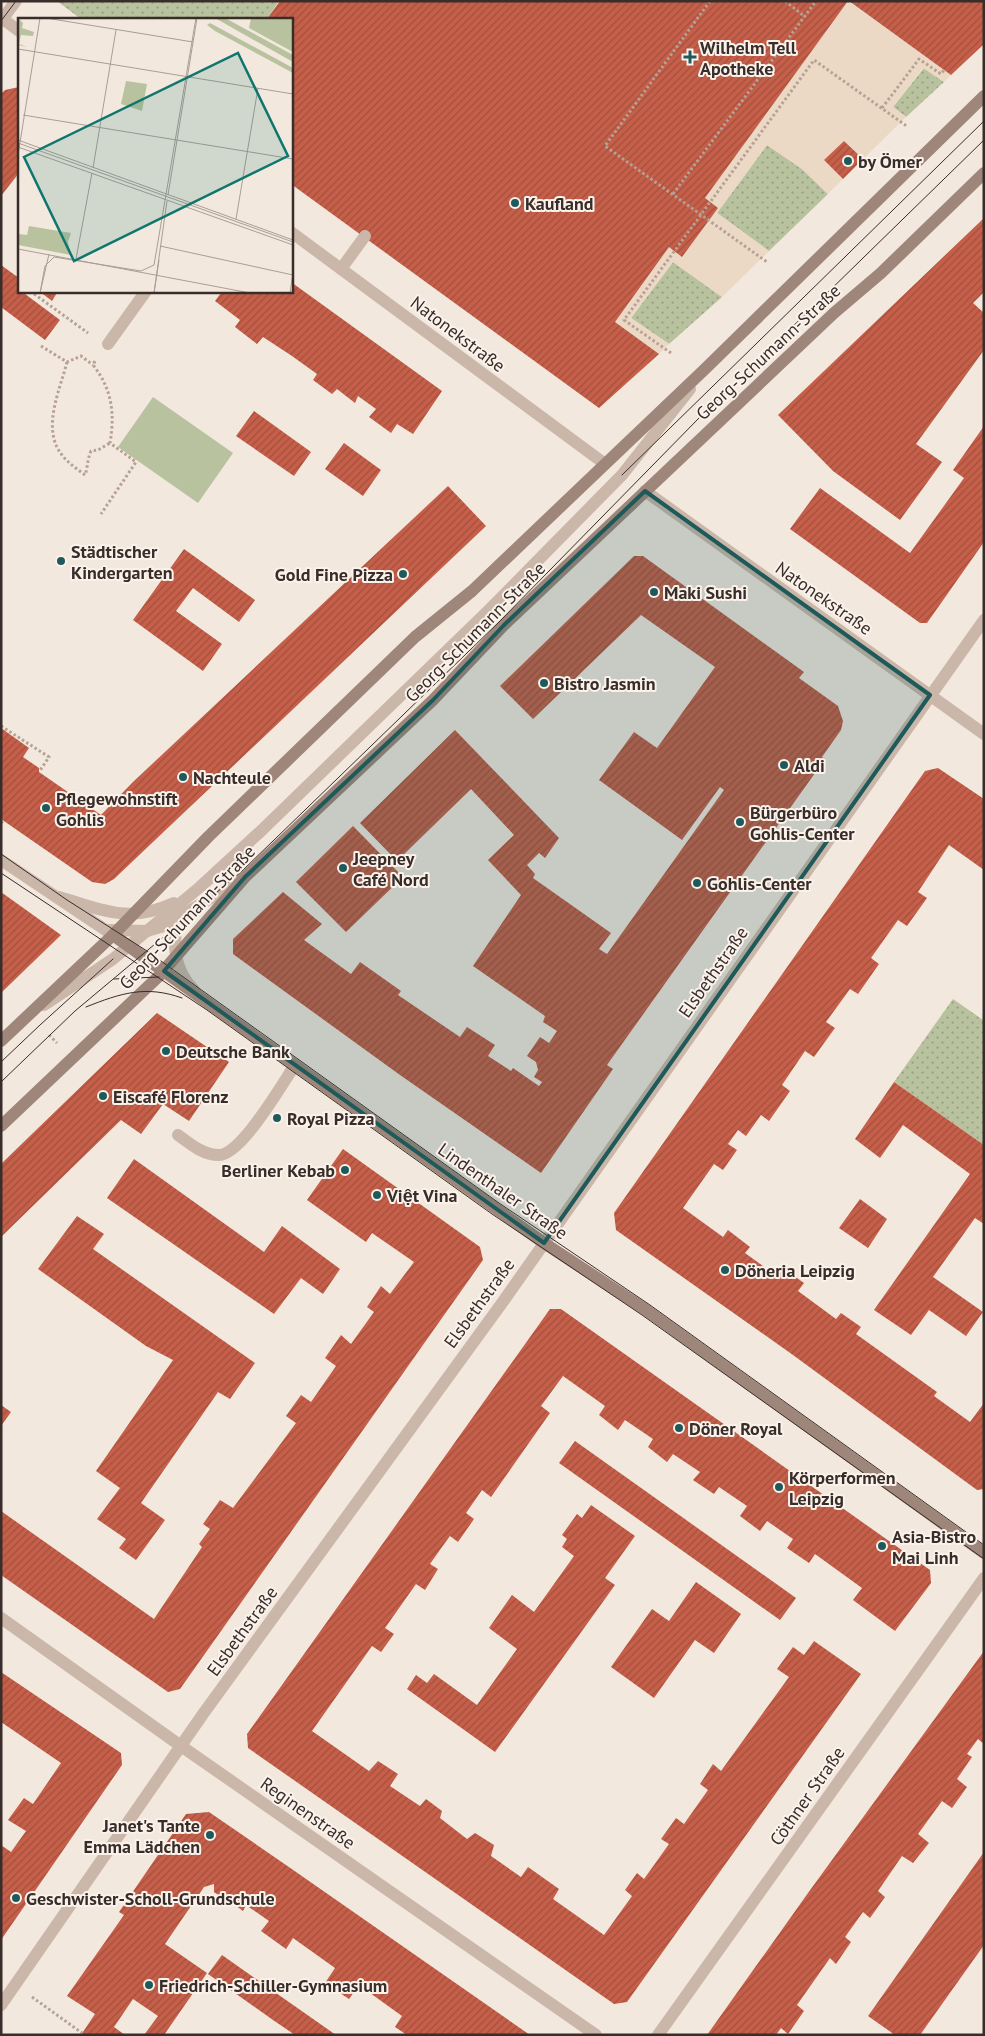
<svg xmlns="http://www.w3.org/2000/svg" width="985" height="2036" font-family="'PT Sans',sans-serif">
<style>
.grass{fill:url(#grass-dots)}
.pitch{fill:#b8c29e}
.plaza{fill:#ebd8c5}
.building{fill:url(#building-hatch)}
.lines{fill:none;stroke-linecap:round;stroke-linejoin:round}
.path{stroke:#b7a194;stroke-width:3;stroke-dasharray:2.5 2.5;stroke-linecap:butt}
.lane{stroke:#cbb7aa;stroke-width:12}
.street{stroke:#cbb7aa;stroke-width:12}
.secondary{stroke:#9f867b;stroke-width:12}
.tram{stroke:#392d29;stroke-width:1}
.marked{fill:#1f5a5a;fill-opacity:0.2;stroke:#1f5a5a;stroke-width:4;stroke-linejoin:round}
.poi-dot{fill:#1f5a5a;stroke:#faf2eb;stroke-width:2}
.labels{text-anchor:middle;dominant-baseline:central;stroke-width:4;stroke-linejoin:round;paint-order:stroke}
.poi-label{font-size:18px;font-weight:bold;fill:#392d29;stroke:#faf2eb;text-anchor:start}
.street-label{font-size:18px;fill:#392d29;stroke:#faf2eb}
.inset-road{fill:none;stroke:#a99d96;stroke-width:1}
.view{fill:#0f766e;fill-opacity:0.15;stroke:#0f766e;stroke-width:2.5}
.inset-edge{fill:none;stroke:#392d29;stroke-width:2.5}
</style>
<defs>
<pattern id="grass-dots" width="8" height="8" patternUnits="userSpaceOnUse" patternTransform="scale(1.25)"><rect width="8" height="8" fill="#b8c29e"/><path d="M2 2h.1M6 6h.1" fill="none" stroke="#979e81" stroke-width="1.8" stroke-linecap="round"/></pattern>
<pattern id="building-hatch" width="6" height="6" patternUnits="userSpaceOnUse" patternTransform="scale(1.25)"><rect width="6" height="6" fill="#c65f49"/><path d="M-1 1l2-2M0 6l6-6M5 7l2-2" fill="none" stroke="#a24f3d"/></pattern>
</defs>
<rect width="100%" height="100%" fill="#f3e8de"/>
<g class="grass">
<polygon points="57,1 279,1 267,19 81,19"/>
<polygon points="924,68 944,82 906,117 893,107"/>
<polygon points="767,145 802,169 828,194 769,251 717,213"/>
<polygon points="673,262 722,297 669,344 631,318"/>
<polygon points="953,999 983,1020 984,1019 984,1145 894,1082"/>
</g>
<polygon class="pitch" points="153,397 233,453 198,503 118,447"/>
<polygon class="plaza" points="848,1 951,75 944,82 923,68 893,107 906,117 863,159 844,141 824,160 843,179 828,194 802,169 767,145 717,213 769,251 722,297 673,262 631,318 669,344 659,354 615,322 669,247 681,256 705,198"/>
<g class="building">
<polygon points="280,1 848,1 705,198 718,208 682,257 669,247 615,322 659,354 599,408 291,184 291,19 267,19"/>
<polygon points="849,1 984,1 984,44 951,75"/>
<polygon points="19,87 19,173 1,196 1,94 5,90"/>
<polygon points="844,141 863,159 843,179 824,160"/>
<polygon points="984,218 984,292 973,303 984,313 984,350 916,444 942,462 900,520 833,471 778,415"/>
<polygon points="1,265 19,278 19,291 21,291 60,320 45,340 1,307"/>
<polygon points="291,282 442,391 413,434 397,424 391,433 369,417 376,409 358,396 355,403 337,389 332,394 313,380 317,374 292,356 263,337 257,344 235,327 240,320 215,301 221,293 218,291 291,291"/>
<polygon points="39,291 58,291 52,301"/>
<polygon points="254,411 311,452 294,476 236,436"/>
<polygon points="984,426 984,542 927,623 920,623 790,529 820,488 910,553 964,478 953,470"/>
<polygon points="344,443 381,470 363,496 325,469"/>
<polygon points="448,486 486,526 114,879 105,884 92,882 1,819 1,728 29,748 23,757 39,768 39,772 101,815 133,782"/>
<polygon points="184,549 255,600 239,622 193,588 176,611 222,644 203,671 133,620"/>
<polygon points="634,556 643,556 804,672 799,678 838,706 843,721 841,730 822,757 825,759 607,1065 613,1069 541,1173 400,1075 233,954 233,939 283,892 322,924 304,940 351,974 360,962 401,991 398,995 460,1037 467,1027 495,1045 488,1056 511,1071 513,1068 539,1086 542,1082 534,1077 538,1070 536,1062 527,1056 540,1037 549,1043 557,1031 543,1022 545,1016 473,966 521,895 488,860 514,835 471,789 397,861 360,823 455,730 559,838 545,858 539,853 527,865 535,874 533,878 611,933 599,949 607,954 724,790 720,787 682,840 599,780 634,732 657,748 715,667 641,615 533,719 500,686"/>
<polygon points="938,768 984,799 984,870 949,845 918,892 927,898 907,926 898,920 871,958 879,964 858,994 850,989 826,1022 835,1028 814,1057 805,1051 782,1085 790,1091 769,1121 761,1115 746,1136 738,1130 728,1144 737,1150 723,1170 714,1164 683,1208 723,1237 728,1230 750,1247 745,1253 777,1276 783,1268 804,1283 798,1291 836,1319 841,1313 861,1327 856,1334 937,1392 934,1396 970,1422 984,1403 984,1489 977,1490 793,1355 616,1230 614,1213 925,771"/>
<polygon points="353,826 403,877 346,932 296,882"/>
<polygon points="1,892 61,935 1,993"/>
<polygon points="157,1013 229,1062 189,1121 163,1104 141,1134 121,1120 1,1237 1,1164"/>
<polygon points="894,1082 984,1145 984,1224 975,1218 933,1277 983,1312 966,1336 929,1310 911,1335 874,1310 970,1174 903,1125 880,1158 855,1139"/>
<polygon points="343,1149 480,1247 483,1260 180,1689 168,1692 1,1575 1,1511 154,1619 202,1547 199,1544 210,1529 203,1524 220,1500 233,1508 296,1423 286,1416 301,1395 311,1402 336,1366 325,1358 341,1335 351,1344 374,1312 367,1307 381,1286 390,1294 414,1262 372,1233 366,1242 307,1200"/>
<polygon points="134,1159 264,1252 282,1226 340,1269 323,1294 301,1278 274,1314 107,1198"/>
<polygon points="860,1199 887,1219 868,1248 839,1228"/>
<polygon points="77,1216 104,1234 93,1249 255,1363 230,1399 218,1392 141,1503 165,1520 136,1560 119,1548 126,1539 97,1519 120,1488 96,1471 173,1360 146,1346 38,1269"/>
<polygon points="550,1309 561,1309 930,1570 931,1583 895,1631 853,1600 862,1588 815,1554 809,1563 787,1548 793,1539 767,1521 760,1531 740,1516 747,1506 719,1487 714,1494 693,1480 700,1472 673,1454 667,1462 648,1447 653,1439 625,1420 618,1430 599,1415 605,1406 563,1376 541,1406 550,1413 491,1497 482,1490 466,1513 474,1519 458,1542 450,1536 442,1547 430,1564 438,1569 425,1590 416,1584 385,1628 394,1634 381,1652 372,1646 312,1731 369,1771 378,1761 398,1774 390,1786 420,1806 426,1799 442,1811 440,1818 467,1839 475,1833 494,1845 491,1856 521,1877 528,1867 559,1889 553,1899 604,1935 632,1896 625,1890 637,1873 644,1879 669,1844 661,1839 676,1818 684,1824 708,1790 700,1784 713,1764 721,1771 789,1677 777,1669 793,1647 804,1655 814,1641 861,1674 627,2002 614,2004 248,1748 247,1734"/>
<polygon points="1,1405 11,1412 1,1426"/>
<polygon points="575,1441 796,1598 780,1620 559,1463"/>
<polygon points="591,1505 635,1536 605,1578 615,1585 495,1752 407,1689 416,1675 427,1683 434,1674 477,1705 517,1649 489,1628 512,1595 534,1612 574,1556 562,1547 567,1539 562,1535 577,1514 582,1518"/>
<polygon points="696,1582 741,1614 714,1653 695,1640 654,1698 611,1667 652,1609 669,1621"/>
<polygon points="984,1651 984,1744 978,1739 967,1754 972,1757 957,1779 967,1787 952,1808 942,1801 918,1834 929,1843 913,1863 902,1856 878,1891 885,1897 870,1918 863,1912 845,1937 851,1942 836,1964 830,1958 797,2005 804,2011 788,2034 781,2028 776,2035 707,2035 808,1893"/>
<polygon points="1,1672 121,1753 122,1765 1,1940 1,1845 11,1852 26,1831 8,1820 24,1798 33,1804 61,1763 1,1722"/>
<polygon points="209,1812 286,1865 530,2035 407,2035 395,2027 402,2016 359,1985 349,1999 325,1983 335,1968 293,1938 286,1949 261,1931 269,1921 246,1905 243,1911 231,1902 232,1897 224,1899 214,1892 214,1884 204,1887 165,1944 207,1973 164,2035 144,2035 158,2016 133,1999 114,2027 125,2035 81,2035 95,2014 67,1996 124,1915 119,1912 186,1814"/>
<polygon points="984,1852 984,1945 920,2035 895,2035 868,2016"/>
<polygon points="222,1955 286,2000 336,2035 295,2035 273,2020 208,1974"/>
</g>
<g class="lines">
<g class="path">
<polyline points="710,1 605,146 767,262"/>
<polyline points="785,1 804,16"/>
<polyline points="882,108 919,59 941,74 944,70"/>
<polyline points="673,194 816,1"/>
<polyline points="30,291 88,333"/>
<polyline points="41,346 67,362 81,356 93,365"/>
<polyline points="671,353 624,320 814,60 908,127"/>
<path d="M95 361 93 365C112 389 115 413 110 443L136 462 101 514"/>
<path d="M67 362C60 390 41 429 62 455 68 463 77 469 85 475 88 467 87 460 91 451L98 450 110 443"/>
<polyline points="1,726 49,757 39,772"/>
<polyline points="1,823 3,821"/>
<polyline points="49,1035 57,1043"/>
<polyline points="32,1997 82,2033"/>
</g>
<g class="lane">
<polyline points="341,269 365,236"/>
<polyline points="108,344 146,291"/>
<path d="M59 897C104 910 128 924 174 903"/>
<path d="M183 912C169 938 174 970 194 990"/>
<polyline points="109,930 147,931 164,926 241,880"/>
<polyline points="44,1005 113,959 200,887 262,830 490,609 622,475 690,389"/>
<path d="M178 1135C190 1144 203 1155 219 1155 242 1154 282 1084 295 1065"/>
</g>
<g class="street">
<polyline points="3,19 19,31"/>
<polyline points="1,21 16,1"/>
<polyline points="291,232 605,464"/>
<polyline points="645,491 984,734"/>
<polyline points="1,860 113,935"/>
<polyline points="1,1618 181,1746 596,2035"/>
<polyline points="1,2005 203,1714 502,1303 984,620"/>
<polyline points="658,2035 984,1578"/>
</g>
<g class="secondary">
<polyline points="113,935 544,1243 646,1310 984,1553"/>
<polyline points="1,1041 113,935 208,837 415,637 472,591 706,368 984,96"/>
<polyline points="1,1126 158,977 245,877 433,700 504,625 834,313 881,273 984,173"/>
</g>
<g class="tram">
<polyline points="1,21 16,1"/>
<polyline points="622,475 984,121"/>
<polyline points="1,854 67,900 147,951 499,1203 650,1305 984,1545"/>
<polyline points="1,873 207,1010 492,1214 642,1315 984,1559"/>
<polyline points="114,979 159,977"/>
<path d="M86 1007C121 993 146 985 182 998"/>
<polyline points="1,1062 40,1025 113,959"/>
<polyline points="1,1082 75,1011 241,872 500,621 700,417 984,140"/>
</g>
</g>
<path class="marked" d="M645 491 930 695 544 1243 164 971 245 877 433 700 504 625Z"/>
<g class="poi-dot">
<path d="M687.5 49.5h5v5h5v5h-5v5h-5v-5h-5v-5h5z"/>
<circle cx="848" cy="161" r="5"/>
<circle cx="515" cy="203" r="5"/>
<circle cx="61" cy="561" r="5"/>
<circle cx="403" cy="574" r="5"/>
<circle cx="654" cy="592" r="5"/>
<circle cx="544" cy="683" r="5"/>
<circle cx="784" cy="765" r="5"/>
<circle cx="183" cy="777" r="5"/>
<circle cx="46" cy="808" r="5"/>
<circle cx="740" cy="822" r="5"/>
<circle cx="343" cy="868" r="5"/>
<circle cx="697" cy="883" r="5"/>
<circle cx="166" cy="1051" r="5"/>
<circle cx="103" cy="1096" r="5"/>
<circle cx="277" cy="1118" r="5"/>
<circle cx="345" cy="1170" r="5"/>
<circle cx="377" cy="1195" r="5"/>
<circle cx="725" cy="1270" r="5"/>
<circle cx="679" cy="1428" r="5"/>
<circle cx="779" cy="1487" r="5"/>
<circle cx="882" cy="1546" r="5"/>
<circle cx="210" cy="1835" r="5"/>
<circle cx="16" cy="1898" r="5"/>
<circle cx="149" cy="1985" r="5"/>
</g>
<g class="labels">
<g class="poi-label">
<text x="700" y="47">Wilhelm Tell<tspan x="700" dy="21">Apotheke</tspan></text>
<text x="858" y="161">by Ömer</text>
<text x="525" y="203">Kaufland</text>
<text x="71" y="551">Städtischer<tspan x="71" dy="21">Kindergarten</tspan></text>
<text x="393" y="574" text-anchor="end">Gold Fine Pizza</text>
<text x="664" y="592">Maki Sushi</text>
<text x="554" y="683">Bistro Jasmin</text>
<text x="794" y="765">Aldi</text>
<text x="193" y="777">Nachteule</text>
<text x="56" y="798">Pflegewohnstift<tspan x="56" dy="21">Gohlis</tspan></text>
<text x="750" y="812">Bürgerbüro<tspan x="750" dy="21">Gohlis-Center</tspan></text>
<text x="353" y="858">Jeepney<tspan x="353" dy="21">Café Nord</tspan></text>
<text x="707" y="883">Gohlis-Center</text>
<text x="176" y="1051">Deutsche Bank</text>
<text x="113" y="1096">Eiscafé Florenz</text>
<text x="287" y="1118">Royal Pizza</text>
<text x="335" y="1170" text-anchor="end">Berliner Kebab</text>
<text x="387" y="1195">Việt Vina</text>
<text x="735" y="1270">Döneria Leipzig</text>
<text x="689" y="1428">Döner Royal</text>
<text x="789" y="1477">Körperformen<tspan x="789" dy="21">Leipzig</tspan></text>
<text x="892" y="1536">Asia-Bistro<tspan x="892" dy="21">Mai Linh</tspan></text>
<text x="200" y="1825" text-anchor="end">Janet's Tante<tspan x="200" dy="21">Emma Lädchen</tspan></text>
<text x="26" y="1898">Geschwister-Scholl-Grundschule</text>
<text x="159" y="1985">Friedrich-Schiller-Gymnasium</text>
</g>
<g class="street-label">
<text transform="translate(458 334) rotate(37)">Natonekstraße</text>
<text transform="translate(768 352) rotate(-43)">Georg-Schumann-Straße</text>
<text transform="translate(824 598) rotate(35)">Natonekstraße</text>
<text transform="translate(475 632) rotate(-45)">Georg-Schumann-Straße</text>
<text transform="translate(187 917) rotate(-47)">Georg-Schumann-Straße</text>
<text transform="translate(713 972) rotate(-55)">Elsbethstraße</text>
<text transform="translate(503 1191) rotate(35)">Lindenthaler Straße</text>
<text transform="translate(479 1303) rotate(-54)">Elsbethstraße</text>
<text transform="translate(242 1631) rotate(-54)">Elsbethstraße</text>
<text transform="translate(807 1796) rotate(-55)">Cöthner Straße</text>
<text transform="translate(308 1813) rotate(35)">Reginenstraße</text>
</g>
</g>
<g transform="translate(18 18)">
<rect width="275" height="275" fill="#f3e8de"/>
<path d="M0 0 5 5 4 10 16 14 15 18 3 17 1 26 9 29 0 27ZM197 0H207L275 37V44ZM192 5 275 50V55L197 13 189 7ZM108 63 129 66 124 93 103 86ZM11 208 53 215 50 224 53 237 0 227V216L9 217Z" fill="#b8c29e"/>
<path d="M233 0H275V34L231 10Z" fill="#b8c29e"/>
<path class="inset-road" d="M28 0 175 24M0 31 275 76M5 97 275 141M0 122 275 222M0 125 275 224M0 129 275 227M0 137 22 0M75 150 98 12M150 177 179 0M218 201 240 70M142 228 275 257M0 231 232 275M58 241 74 155M22 275 31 236M22 275 27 248 36 239 123 253 136 247 178 0M136 275 149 183M136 275 141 242M272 275 275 255"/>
<path class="view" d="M220 35 270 138 56 243 6 139Z"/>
<rect width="275" height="275" class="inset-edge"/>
</g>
<rect width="985" height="2036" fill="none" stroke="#392d29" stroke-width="5"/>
</svg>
